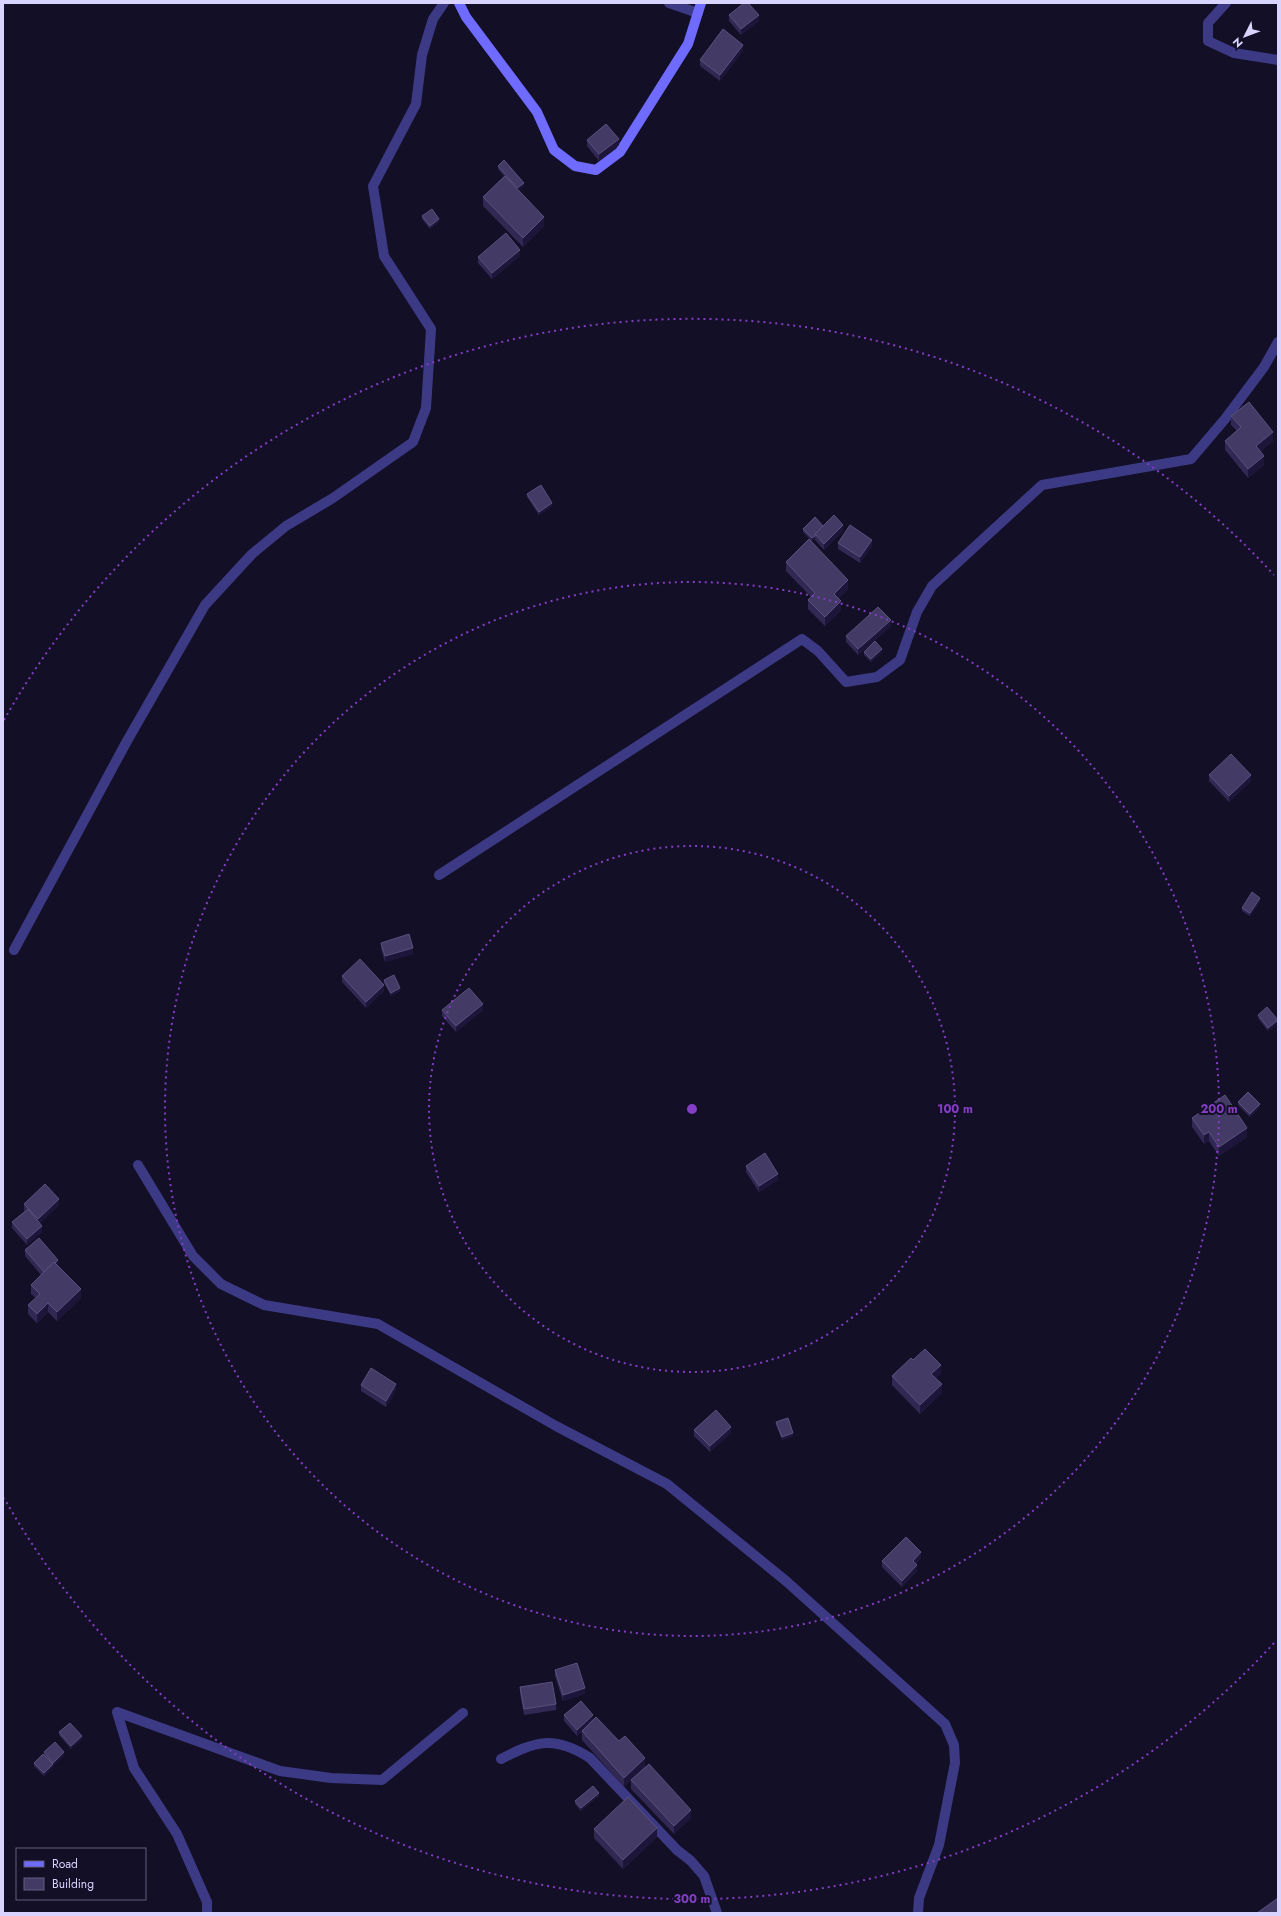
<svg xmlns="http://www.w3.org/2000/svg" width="1281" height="1916" font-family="Jost,sans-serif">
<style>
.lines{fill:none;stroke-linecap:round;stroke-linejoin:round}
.street{stroke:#3d3a85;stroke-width:10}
.secondary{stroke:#6f6bff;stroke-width:10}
.wall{fill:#312854}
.shaded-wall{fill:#1d163a}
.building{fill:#433a66;stroke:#5a527e}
.ring{fill:none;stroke:#843dc5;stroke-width:2;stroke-dasharray:2 4}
.centre{fill:#843dc5;stroke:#130f26;stroke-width:2}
.ring-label{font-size:12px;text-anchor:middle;font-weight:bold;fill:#843dc5;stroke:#130f26;stroke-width:4;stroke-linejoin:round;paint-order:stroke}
</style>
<rect width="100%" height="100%" fill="#130f26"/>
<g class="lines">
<g class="street">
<polyline points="669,3 698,13"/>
<polyline points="1226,3 1208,23 1208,41 1234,53 1278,60"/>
<polyline points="439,875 802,639 818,651 846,682 877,677 900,660 917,612 932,586 1042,485 1191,459 1225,419 1264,367 1278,342"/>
<polyline points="14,950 127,741 205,605 252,554 286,526 333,498 413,442 426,408 431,329 384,256 373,186 416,104 422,55 433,19 444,3"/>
<polyline points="138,1165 193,1256 221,1284 264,1305 378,1324 556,1426 667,1484 786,1581 945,1724 954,1745 955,1763 939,1845 919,1898 918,1913"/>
<path d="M501 1759C536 1741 554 1735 590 1758L677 1850 691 1861 704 1876 717 1913"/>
<polyline points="207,1913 207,1902 177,1834 134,1768 117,1712 280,1771 331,1778 382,1780 463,1713"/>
</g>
<polyline class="secondary" points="459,3 466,17 537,112 554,150 575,166 596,170 620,152 688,44 701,3"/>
</g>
<g class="wall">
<polygon points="315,3 331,3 331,4"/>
<polygon points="729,15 759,21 741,35 729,21"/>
<polygon points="743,51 720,81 700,66 700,60"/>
<polygon points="587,140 619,145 599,161 587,146"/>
<polygon points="498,166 524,186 518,190 544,226 523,247 483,206 483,197 504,176 498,169"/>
<polygon points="422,216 439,222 430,229 422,219"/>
<polygon points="520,256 492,279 478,263 478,257"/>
<polygon points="1231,416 1273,441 1260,452 1264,465 1248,478 1225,450 1225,441 1237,431 1231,425"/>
<polygon points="527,494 552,506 539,515 527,497"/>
<polygon points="823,526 843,531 824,550 815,540 815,539 812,541 803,532 803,529"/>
<polygon points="838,543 872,546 860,563 838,549"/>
<polygon points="786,562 848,589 839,598 841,610 825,626 808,609 808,600 811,597 786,571"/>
<polygon points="891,626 858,655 846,642 846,636"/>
<polygon points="864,652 882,652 871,662 864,655"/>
<polygon points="1209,775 1251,781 1229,802 1209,781"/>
<polygon points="1260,901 1250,916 1242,911 1242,908"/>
<polygon points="381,943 413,954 385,962 381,949"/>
<polygon points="342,976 384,991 366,1008 342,982"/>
<polygon points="384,980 400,991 391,996 384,983"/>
<polygon points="442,1010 483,1010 456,1032 442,1016"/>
<polygon points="1258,1015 1278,1023 1268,1031 1258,1018"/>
<polygon points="1238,1102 1260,1107 1250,1117 1238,1105"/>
<polygon points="1192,1118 1247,1137 1219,1156 1209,1141 1204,1144 1192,1127"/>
<polygon points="746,1166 778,1180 759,1192 746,1172"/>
<polygon points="24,1204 59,1205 40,1223 42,1232 27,1245 12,1228 12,1222 25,1211 24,1210"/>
<polygon points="25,1250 58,1266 81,1298 57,1321 48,1312 37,1323 28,1314 28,1305 36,1298 31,1294 31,1285 41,1275 25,1256"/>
<polygon points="913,1360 941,1374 936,1378 942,1393 920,1414 892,1385 892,1376"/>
<polygon points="361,1385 396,1390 386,1407 361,1391"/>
<polygon points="776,1422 793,1436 782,1440 776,1425"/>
<polygon points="694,1430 731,1433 710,1452 694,1436"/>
<polygon points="921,1558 916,1564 917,1571 902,1587 882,1567 882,1561"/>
<polygon points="555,1670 585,1694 563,1701 555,1676"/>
<polygon points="520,1687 556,1704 556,1710 524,1715 520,1693"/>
<polygon points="564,1715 593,1720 619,1741 645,1767 691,1818 674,1834 631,1789 631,1780 624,1787 582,1740 582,1732 577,1736 564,1721"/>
<polygon points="59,1732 82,1739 71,1749 59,1735"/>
<polygon points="44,1752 64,1755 53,1765 53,1767 44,1776 34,1766 34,1763 44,1755"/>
<polygon points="599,1796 581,1811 575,1804 575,1801"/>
<polygon points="594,1829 657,1837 623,1869 594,1838"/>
</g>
<g class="shaded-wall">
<polygon points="759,15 759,21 741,35 741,29"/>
<polygon points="743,45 743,51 720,81 720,75"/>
<polygon points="619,139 619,145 599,161 599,154"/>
<polygon points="524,183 524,186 517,192 517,188"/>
<polygon points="544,217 544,226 523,247 523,238"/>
<polygon points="439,219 439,222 430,229 430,226"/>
<polygon points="520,250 520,256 492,279 492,273"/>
<polygon points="1273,432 1273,441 1256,455 1256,446"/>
<polygon points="1264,456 1264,465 1248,478 1248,469"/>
<polygon points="552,503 552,506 539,515 539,512"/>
<polygon points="843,525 843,531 824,550 824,544"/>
<polygon points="815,536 815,539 812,541 812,538"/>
<polygon points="872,540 872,546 860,563 860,557"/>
<polygon points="848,580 848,589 834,603 834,594"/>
<polygon points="841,601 841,610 825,626 825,617"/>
<polygon points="891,620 891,626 858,655 858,649"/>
<polygon points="882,649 882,652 871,662 871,659"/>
<polygon points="1251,775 1251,781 1229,802 1229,796"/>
<polygon points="1260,898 1260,901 1250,916 1250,913"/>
<polygon points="413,948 413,954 385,962 385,956"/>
<polygon points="384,985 384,991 366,1008 366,1002"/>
<polygon points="400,988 400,991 391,996 391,993"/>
<polygon points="483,1004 483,1010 456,1032 456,1026"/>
<polygon points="1278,1020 1278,1023 1268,1031 1268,1028"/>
<polygon points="1260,1104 1260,1107 1250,1117 1250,1114"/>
<polygon points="1247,1128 1247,1137 1219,1156 1219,1147"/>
<polygon points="1209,1132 1209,1141 1204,1144 1204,1135"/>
<polygon points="778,1174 778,1180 759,1192 759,1186"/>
<polygon points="59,1199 59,1205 38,1225 38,1219"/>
<polygon points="42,1226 42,1232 27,1245 27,1239"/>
<polygon points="58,1260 58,1266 44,1272"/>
<polygon points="81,1289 81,1298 57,1321 57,1312"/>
<polygon points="48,1303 48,1312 37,1323 37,1314"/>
<polygon points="941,1365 941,1374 931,1383 931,1374"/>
<polygon points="396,1384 396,1390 386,1407 386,1401"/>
<polygon points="942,1384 942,1393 920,1414 920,1405"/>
<polygon points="731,1427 731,1433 710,1452 710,1446"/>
<polygon points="793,1433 793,1436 782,1440 782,1437"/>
<polygon points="921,1552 921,1558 913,1567 913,1561"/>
<polygon points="917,1565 917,1571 902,1587 902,1581"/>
<polygon points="585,1688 585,1694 563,1701 563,1695"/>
<polygon points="593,1715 593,1722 577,1736 577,1730"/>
<polygon points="82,1736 82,1739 71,1749 71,1746"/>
<polygon points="64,1752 64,1755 53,1766 53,1763"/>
<polygon points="645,1758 645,1767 624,1787 624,1778"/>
<polygon points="53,1764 53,1767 44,1776 44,1773"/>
<polygon points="599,1793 599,1796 581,1811 581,1808"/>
<polygon points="691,1810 691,1818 674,1834 674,1826"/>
<polygon points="657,1828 657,1837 623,1869 623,1860"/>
</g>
<g class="building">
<polygon points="744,3 748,3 759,15 741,29 729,15"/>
<polygon points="723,29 743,45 720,75 700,60"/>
<polygon points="606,124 619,139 599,154 587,140"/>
<polygon points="504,160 524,183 517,188 498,166"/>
<polygon points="505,176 544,217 523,238 483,197"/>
<polygon points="432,209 439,219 430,226 422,216"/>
<polygon points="506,233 520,250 492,273 478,257"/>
<polygon points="1249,402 1273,432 1256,446 1264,456 1248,469 1225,441 1241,427 1231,416"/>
<polygon points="541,485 552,503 539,512 527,494"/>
<polygon points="834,515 843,525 824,544 815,534"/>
<polygon points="815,517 823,526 815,534 815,536 812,538 803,529"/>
<polygon points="850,525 872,540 860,557 838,543"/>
<polygon points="809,539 848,580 834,594 841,601 825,617 808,600 815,593 786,562"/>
<polygon points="878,607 891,620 858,649 846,636"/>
<polygon points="875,641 882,649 871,659 864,652"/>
<polygon points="1231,754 1251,775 1229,796 1209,775"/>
<polygon points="1252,892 1260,898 1250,913 1242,908"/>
<polygon points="409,934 413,948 385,956 381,943"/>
<polygon points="360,959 384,985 366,1002 342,976"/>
<polygon points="394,975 400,988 391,993 384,980"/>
<polygon points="469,988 483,1004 456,1026 442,1010"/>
<polygon points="1267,1007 1278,1020 1268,1028 1258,1015"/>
<polygon points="1248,1092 1260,1104 1250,1114 1238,1102"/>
<polygon points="1225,1095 1247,1128 1219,1147 1209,1132 1204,1135 1192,1118"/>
<polygon points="765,1153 778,1174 759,1186 746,1166"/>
<polygon points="45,1184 59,1199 38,1219 24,1204"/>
<polygon points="28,1209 42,1226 27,1239 12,1222"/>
<polygon points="39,1238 58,1260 55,1263 54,1262 44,1272 25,1250"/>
<polygon points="54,1262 81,1289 57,1312 48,1303 37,1314 28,1305 40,1294 31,1285"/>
<polygon points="925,1349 941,1365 931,1374 942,1384 920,1405 892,1376 911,1358 913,1360"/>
<polygon points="371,1368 396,1384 386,1401 361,1385"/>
<polygon points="716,1410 731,1427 710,1446 694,1430"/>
<polygon points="788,1418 793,1433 782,1437 776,1422"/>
<polygon points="906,1537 921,1552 913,1561 917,1565 902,1581 882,1561"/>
<polygon points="577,1663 585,1688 563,1695 555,1670"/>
<polygon points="552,1682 556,1704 524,1709 520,1687"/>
<polygon points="581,1701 593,1715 577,1730 564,1715"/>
<polygon points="596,1717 619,1741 625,1736 645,1758 624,1778 582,1731"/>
<polygon points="70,1723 82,1736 71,1746 59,1732"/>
<polygon points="55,1742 64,1752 53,1763 44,1752"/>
<polygon points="43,1754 53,1764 44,1773 34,1763"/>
<polygon points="649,1764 691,1810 674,1826 631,1780"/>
<polygon points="593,1786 599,1793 581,1808 575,1801"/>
<polygon points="628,1797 657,1828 623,1860 594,1829"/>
<polygon points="1278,1898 1278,1913 1257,1913"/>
</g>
<g class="ring">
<circle cx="692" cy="1109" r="263"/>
<circle cx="692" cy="1109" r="527"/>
<path d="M1274 1643A790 790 0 0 1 4 1498M4 720A790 790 0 0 1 1274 575"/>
</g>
<circle cx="692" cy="1109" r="6" class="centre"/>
<g class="ring-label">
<text x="955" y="1113">100 m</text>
<text x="1219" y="1113">200 m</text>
<text x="692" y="1903">300 m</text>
</g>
<rect width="1281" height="1916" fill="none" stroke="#d9d4ff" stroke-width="8"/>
<rect x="16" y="1848" width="130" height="52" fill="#130f26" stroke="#625e7d"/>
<rect x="24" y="1861" width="20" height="6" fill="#6f6bff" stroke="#625e7d"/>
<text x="52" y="1868" font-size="12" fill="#d9d4ff">Road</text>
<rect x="24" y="1878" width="20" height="12" fill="#433a66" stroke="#625e7d"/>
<text x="52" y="1888" font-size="12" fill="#d9d4ff">Building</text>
<g transform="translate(1245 36) rotate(228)" stroke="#130f26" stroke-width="3" paint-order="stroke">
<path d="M0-3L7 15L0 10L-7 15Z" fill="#d9d4ff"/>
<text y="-6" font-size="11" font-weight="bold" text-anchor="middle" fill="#d9d4ff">N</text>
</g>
</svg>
